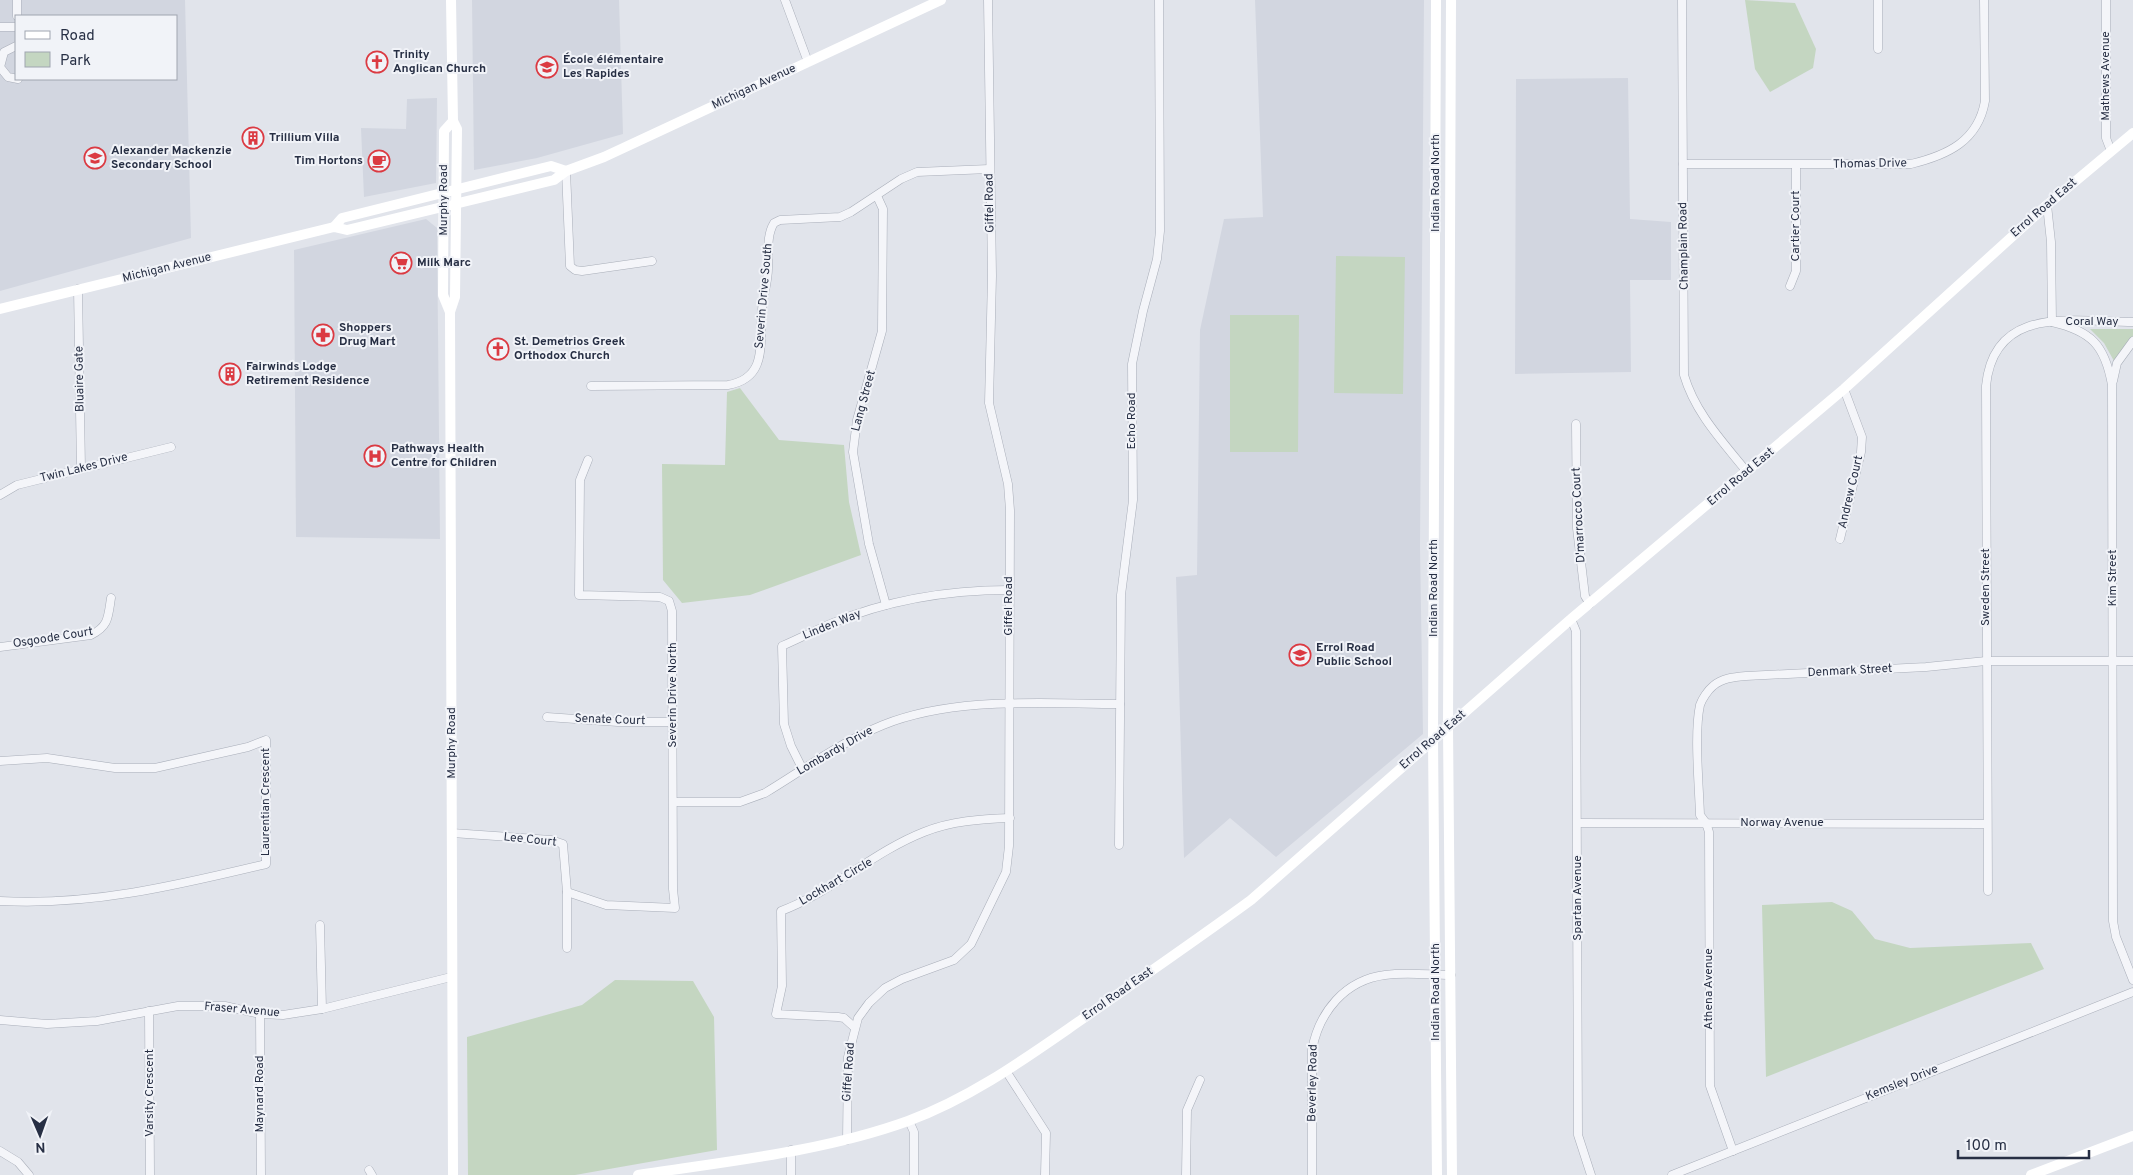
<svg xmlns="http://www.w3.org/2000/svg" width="2133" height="1175" font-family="Overpass,sans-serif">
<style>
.built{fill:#d2d6e0;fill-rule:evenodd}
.green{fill:#c4d6c1}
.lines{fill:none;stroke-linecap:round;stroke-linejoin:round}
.street-casing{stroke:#a9aeb9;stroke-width:9}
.street{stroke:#f4f5f9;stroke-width:8}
.secondary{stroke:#fff;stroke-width:10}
.labels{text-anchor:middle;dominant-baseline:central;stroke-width:4;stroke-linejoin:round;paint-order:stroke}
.poi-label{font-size:12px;font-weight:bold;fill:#272f44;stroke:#f1f3f8;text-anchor:start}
.street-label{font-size:12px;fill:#272f44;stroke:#f1f3f8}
</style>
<rect width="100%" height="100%" fill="#e1e4eb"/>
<g class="built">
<path d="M0 0H185L191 238 0 291ZM16 16H176V79H16Z"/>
<polygon points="472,0 619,0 623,134 537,158 474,170"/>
<polygon points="1255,0 1424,0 1420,547 1423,734 1276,857 1230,818 1184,858 1176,577 1197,575 1200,330 1224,219 1263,217"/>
<polygon points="1628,78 1630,219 1671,222 1671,280 1630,280 1631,372 1515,374 1516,79"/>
<polygon points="437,98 436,183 364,197 361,128 406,129 407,99"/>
<polygon points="426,219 437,228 440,539 296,537 294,250"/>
</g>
<g class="green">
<polygon points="1745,0 1795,3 1816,49 1813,68 1770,92 1755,69"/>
<polygon points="1336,256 1405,257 1403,394 1334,393"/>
<polygon points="1230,315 1299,315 1298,452 1230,452"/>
<polygon points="2090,329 2133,329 2133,336 2114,361 2104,343"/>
<polygon points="740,388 779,440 844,445 849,502 861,555 750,595 682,603 663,580 662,464 725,465 727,392"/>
<polygon points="1832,902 1852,911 1875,939 1910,948 2031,943 2044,969 1766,1077 1762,905"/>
<polygon points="615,980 693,981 714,1017 717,1150 575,1175 468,1175 467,1037 582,1005"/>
</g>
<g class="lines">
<g class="street-casing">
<g id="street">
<polyline points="785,0 808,62"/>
<path d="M1682 0 1684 375C1695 413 1723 442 1747 472"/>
<polyline points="1878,0 1878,49"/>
<polyline points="2106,0 2106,138 2111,151"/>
<polyline points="17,16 17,0"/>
<polyline points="0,27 16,27"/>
<polyline points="16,46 4,52 0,67 8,77 18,79"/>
<path d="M1683 164H1911C1948 155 1978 141 1985 101L1984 0"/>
<polyline points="566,171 570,266 575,270 582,271 652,261"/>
<polyline points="877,196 883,209 882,331 857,420 853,452 869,544 886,605"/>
<polyline points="2047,205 2051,242 2052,322"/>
<polyline points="1790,286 1796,271 1796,165"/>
<polyline points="78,289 81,469"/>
<path d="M2052 322C2091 331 2105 345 2112 385L2113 921 2116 937 2133 980"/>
<polyline points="2113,381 2117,363 2133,341"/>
<path d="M591 386 728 385C769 378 759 341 762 310 763 296 768 282 768 268 769 253 766 236 774 223L780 220 840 217 851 212 901 179 917 172 989 169"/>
<polyline points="1576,424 1577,528 1585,596 1590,604"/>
<polyline points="0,495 17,485 171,447"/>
<polyline points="1840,539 1861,452 1862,437 1844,389"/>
<polyline points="1571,619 1576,631 1578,1135 1591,1175"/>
<path d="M0 647 91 635C109 626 108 617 111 598"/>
<polyline points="547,717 618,722 673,722"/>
<path d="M0 761 47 758 115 768H155L248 747 266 740V864C178 885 92 906 0 901"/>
<path d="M803 770 791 746 784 724 782 646C798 639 814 631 830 624 887 600 948 590 1009 590"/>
<path d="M674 802H740L765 793C803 770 841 742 883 725 956 696 1043 704 1120 704"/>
<polyline points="1578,823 1987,824"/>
<polyline points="452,833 551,840 563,844 567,892 567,948"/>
<polyline points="1119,845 1121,595 1133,500 1132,364 1143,311 1157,259 1160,231 1159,0"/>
<path d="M1988 891 1986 386C1994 304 2074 322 2133 322"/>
<polyline points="567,892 606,905 675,908 673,889 672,611 669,601 660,597 579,595 580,480 588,460"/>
<polyline points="320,925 322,1009"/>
<polyline points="149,1011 150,1175"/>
<polyline points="260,1014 261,1175"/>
<polyline points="0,1020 47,1024 97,1021 178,1006 225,1006 260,1014 283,1015 322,1009 451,977"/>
<path d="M854 1027 844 1018 838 1017 776 1014 782 986 781 911C832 892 873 852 924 832 951 821 981 819 1010 818"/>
<polyline points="1006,1071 1046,1133 1045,1175"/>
<polyline points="909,1121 914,1132 914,1175"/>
<polyline points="847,1140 848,1057 858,1018 869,1003 885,988 902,979 954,960 971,944 1006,872 1009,846 1010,510 1008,484 989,403 992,276 988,0"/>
<polyline points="791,1150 791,1175"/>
<polyline points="0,1151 18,1162 29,1175"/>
<path d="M1733 1151 1710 1086 1709 832 1706 823 1700 815C1699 784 1694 733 1700 705 1702 699 1708 690 1713 686 1722 678 1734 677 1746 676L1926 667 1986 661H2133"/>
<polyline points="369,1170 372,1175"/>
<polyline points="1186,1175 1187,1110 1200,1080"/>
<path d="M1312 1175V1050C1319 1012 1345 980 1385 975 1407 972 1429 975 1451 975"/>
<polyline points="1672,1175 2133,992"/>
</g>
</g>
<use href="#street" class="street"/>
<g class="secondary">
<polyline points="451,0 453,121 457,129 455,297 450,312 453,1175"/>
<polyline points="1436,0 1433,740 1437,1175"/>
<polyline points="1451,0 1448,727 1452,1175"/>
<polyline points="334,227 342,218 551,166 566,171"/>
<polyline points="0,309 334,227 347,230 554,180 566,171 604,157 941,0"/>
<polyline points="450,312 443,295 444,131 453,121"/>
<path d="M638 1175C728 1161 822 1152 908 1121 971 1098 1026 1058 1081 1020 1138 980 1195 941 1251 900L1571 619 1844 389 2047 205 2133 133"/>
<polyline points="2031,1175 2133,1136"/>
</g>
</g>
<defs>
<g id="church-ring" transform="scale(1.125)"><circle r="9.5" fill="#f1f3f8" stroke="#db3a42" stroke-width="1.5"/><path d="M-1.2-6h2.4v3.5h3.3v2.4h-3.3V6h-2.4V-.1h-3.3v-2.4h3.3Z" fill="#db3a42"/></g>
<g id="school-ring" transform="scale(1.125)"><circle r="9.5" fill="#f1f3f8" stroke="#db3a42" stroke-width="1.5"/><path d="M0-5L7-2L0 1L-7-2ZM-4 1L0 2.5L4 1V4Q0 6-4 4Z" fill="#db3a42"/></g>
<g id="building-ring" transform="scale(1.125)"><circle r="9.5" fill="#f1f3f8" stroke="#db3a42" stroke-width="1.5"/><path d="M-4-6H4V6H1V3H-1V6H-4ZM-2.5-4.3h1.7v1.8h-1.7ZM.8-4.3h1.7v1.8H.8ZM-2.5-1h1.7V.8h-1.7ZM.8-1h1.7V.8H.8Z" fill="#db3a42"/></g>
<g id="cafe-ring" transform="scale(1.125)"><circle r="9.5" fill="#f1f3f8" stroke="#db3a42" stroke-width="1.5"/><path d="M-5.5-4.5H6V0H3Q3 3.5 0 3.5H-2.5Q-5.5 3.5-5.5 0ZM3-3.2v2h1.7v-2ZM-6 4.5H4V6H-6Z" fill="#db3a42"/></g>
<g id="supermarket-ring" transform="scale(1.125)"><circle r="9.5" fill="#f1f3f8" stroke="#db3a42" stroke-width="1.5"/><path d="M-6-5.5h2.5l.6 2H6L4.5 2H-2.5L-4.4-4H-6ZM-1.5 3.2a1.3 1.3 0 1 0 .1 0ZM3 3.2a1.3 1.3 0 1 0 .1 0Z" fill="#db3a42"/></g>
<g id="pharmacy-ring" transform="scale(1.125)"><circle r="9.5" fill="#f1f3f8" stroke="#db3a42" stroke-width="1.5"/><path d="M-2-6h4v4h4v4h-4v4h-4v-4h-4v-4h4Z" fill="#db3a42"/></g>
<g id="hospital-ring" transform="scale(1.125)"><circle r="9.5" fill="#f1f3f8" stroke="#db3a42" stroke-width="1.5"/><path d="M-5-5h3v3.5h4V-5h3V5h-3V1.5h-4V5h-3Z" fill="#db3a42"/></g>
</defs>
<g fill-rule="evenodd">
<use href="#church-ring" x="377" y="62"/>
<use href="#school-ring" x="547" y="67"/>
<use href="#building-ring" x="253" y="138"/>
<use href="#school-ring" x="95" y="158"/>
<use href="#cafe-ring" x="379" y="161"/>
<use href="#supermarket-ring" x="401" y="263"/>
<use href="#pharmacy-ring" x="323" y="335"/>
<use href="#church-ring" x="498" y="349"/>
<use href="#building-ring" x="230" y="374"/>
<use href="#hospital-ring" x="375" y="456"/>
<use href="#school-ring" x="1300" y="655"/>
</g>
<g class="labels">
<g class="poi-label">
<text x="393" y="55">Trinity<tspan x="393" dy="14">Anglican Church</tspan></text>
<text x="563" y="60">École élémentaire<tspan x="563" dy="14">Les Rapides</tspan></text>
<text x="269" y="138">Trillium Villa</text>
<text x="111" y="151">Alexander Mackenzie<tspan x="111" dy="14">Secondary School</tspan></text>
<text x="363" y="161" text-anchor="end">Tim Hortons</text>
<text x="417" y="263">Milk Marc</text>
<text x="339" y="328">Shoppers<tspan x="339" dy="14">Drug Mart</tspan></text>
<text x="514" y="342">St. Demetrios Greek<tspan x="514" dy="14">Orthodox Church</tspan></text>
<text x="246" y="367">Fairwinds Lodge<tspan x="246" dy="14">Retirement Residence</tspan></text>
<text x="391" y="449">Pathways Health<tspan x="391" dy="14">Centre for Children</tspan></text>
<text x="1316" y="648">Errol Road<tspan x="1316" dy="14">Public School</tspan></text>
</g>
<g class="street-label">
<text transform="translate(2106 76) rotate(-90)">Mathews Avenue</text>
<text transform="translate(754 87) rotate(-25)">Michigan Avenue</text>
<text transform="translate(1870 164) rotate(-1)">Thomas Drive</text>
<text transform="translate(1436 183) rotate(-90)">Indian Road North</text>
<text transform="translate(444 200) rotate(-90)">Murphy Road</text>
<text transform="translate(990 203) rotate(-91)">Giffel Road</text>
<text transform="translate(2044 208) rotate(-41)">Errol Road East</text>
<text transform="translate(1796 226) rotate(-90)">Cartier Court</text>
<text transform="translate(1684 246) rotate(-91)">Champlain Road</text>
<text transform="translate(167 268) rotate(-14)">Michigan Avenue</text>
<text transform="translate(764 296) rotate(-85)">Severin Drive South</text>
<text x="2092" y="322">Coral Way</text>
<text transform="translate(80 379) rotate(-91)">Bluaire Gate</text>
<text transform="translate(864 401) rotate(-75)">Lang Street</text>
<text transform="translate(1132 421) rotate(-90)">Echo Road</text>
<text transform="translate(84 468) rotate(-14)">Twin Lakes Drive</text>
<text transform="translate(1741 477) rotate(-40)">Errol Road East</text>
<text transform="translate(1851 492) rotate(-77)">Andrew Court</text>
<text transform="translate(1579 515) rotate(-93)">D'marrocco Court</text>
<text transform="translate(2113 578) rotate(-90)">Kim Street</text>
<text transform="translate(1986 587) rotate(-90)">Sweden Street</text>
<text transform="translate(1434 588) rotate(-90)">Indian Road North</text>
<text transform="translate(1009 606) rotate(-90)">Giffel Road</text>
<text transform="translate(832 625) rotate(-22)">Linden Way</text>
<text transform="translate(53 638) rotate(-9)">Osgoode Court</text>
<text transform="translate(1850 671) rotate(-3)">Denmark Street</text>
<text transform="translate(673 695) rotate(-90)">Severin Drive North</text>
<text transform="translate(610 720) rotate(2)">Senate Court</text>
<text transform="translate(1433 740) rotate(-41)">Errol Road East</text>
<text transform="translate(452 743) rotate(-90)">Murphy Road</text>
<text transform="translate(835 751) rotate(-30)">Lombardy Drive</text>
<text transform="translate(266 802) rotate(-90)">Laurentian Crescent</text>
<text x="1782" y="823">Norway Avenue</text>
<text transform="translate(530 840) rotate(6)">Lee Court</text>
<text transform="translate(836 882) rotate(-30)">Lockhart Circle</text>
<text transform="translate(1578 898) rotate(-90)">Spartan Avenue</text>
<text transform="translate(1709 989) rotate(-90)">Athena Avenue</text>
<text transform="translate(1436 992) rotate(-90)">Indian Road North</text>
<text transform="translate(1118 994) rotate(-35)">Errol Road East</text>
<text transform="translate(242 1010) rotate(5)">Fraser Avenue</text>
<text transform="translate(849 1072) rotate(-86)">Giffel Road</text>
<text transform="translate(1313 1083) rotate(-89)">Beverley Road</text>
<text transform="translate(1902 1083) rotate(-22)">Kemsley Drive</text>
<text transform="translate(150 1093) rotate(-90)">Varsity Crescent</text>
<text transform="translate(260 1094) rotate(-90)">Maynard Road</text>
</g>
</g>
<rect x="15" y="15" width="162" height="65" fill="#f1f3f8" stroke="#a0a5b0"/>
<rect x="25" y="31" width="25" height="8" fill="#ffffff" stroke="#a0a5b0"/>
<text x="60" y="40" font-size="15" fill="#272f44">Road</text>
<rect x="25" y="52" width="25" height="15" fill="#c4d6c1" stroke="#a0a5b0"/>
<text x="60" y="65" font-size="15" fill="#272f44">Park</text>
<g transform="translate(40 1135) rotate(178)" stroke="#f1f3f8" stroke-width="4" paint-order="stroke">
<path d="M0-4L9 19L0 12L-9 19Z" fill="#272f44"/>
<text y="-8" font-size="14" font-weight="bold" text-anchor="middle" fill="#272f44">N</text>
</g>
<path d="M1958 1150v8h131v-8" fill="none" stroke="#272f44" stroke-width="2.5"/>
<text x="1966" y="1150" font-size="15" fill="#272f44" stroke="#f1f3f8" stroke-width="4" paint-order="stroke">100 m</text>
</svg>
